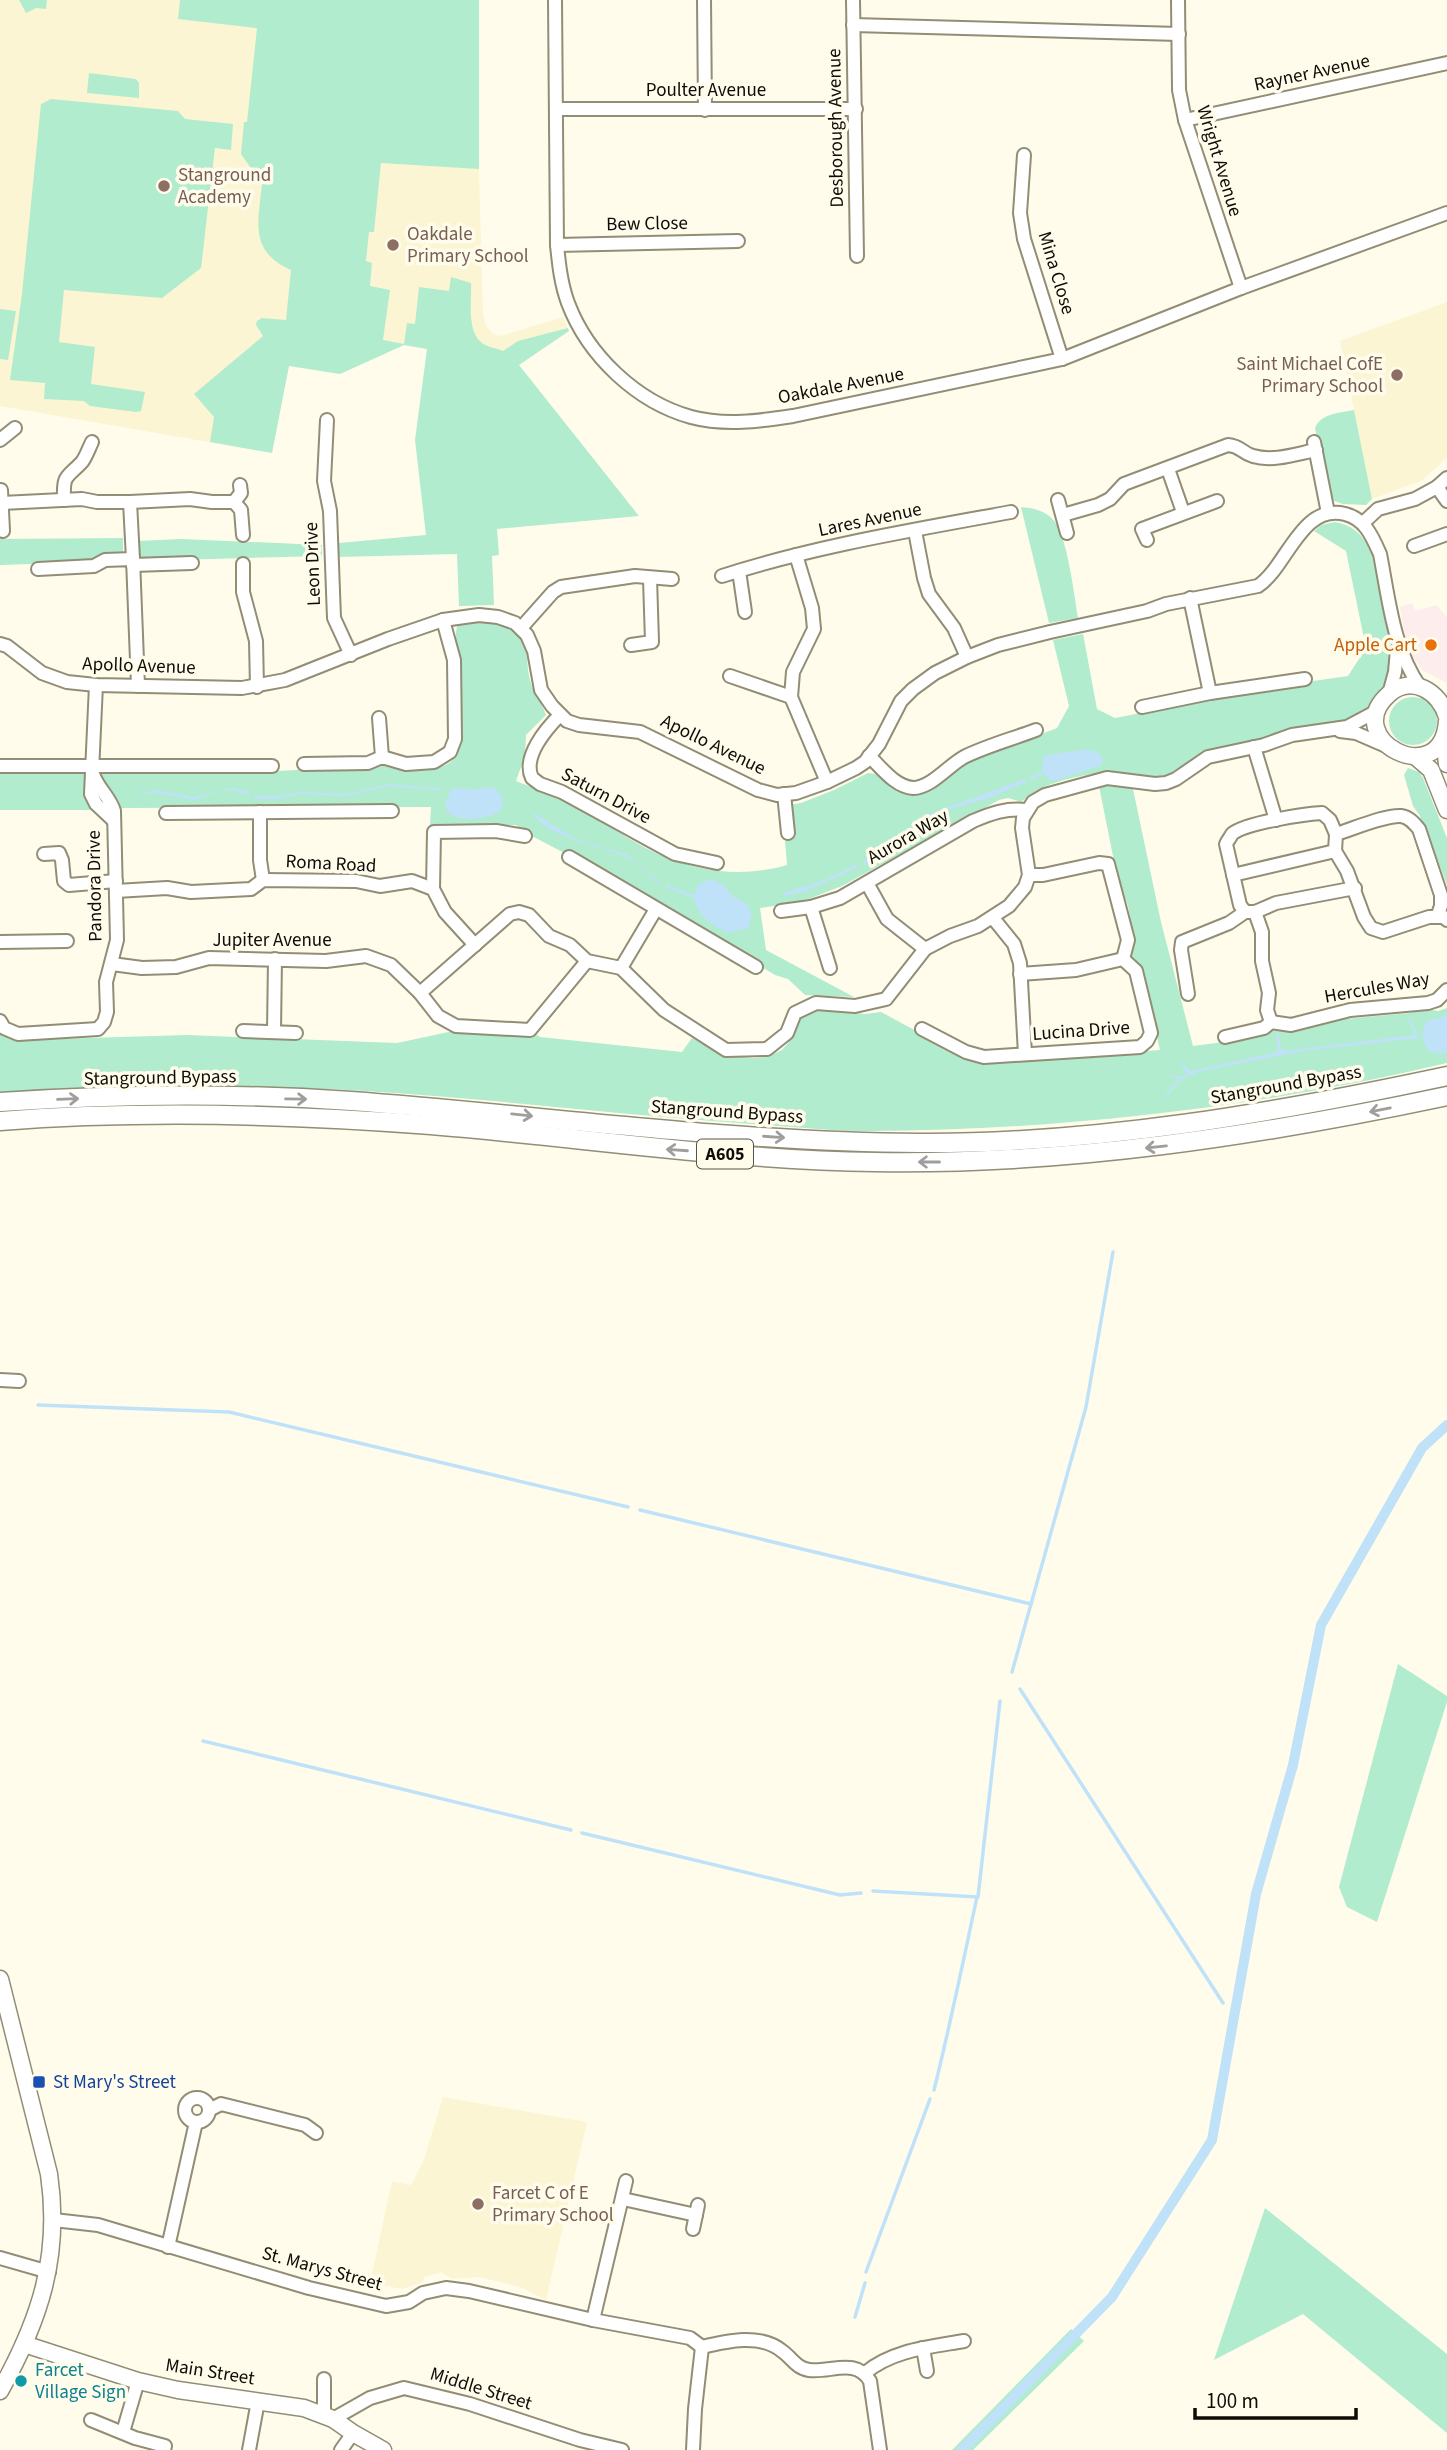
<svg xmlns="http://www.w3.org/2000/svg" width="1447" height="2450" font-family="'Source Sans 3',sans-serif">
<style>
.commercial{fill:#fdedec}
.built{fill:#fcf5d3}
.green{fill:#b1ecce}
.water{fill:#bfe2f8}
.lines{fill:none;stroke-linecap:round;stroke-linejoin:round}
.stream{stroke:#bfe2f8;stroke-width:3.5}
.canal{stroke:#bfe2f8;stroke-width:10}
.street-casing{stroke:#928d75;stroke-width:16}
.secondary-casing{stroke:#928d75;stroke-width:19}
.primary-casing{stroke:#928d75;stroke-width:21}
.street{stroke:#fff;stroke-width:12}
.secondary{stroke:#fff;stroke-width:16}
.primary{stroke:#fff;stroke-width:18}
.oneway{stroke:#9f9e9b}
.education-dot{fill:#8d6e63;stroke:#fffcec;stroke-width:2.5}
.food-dot{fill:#e8710a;stroke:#fffcec;stroke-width:2.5}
.transit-dot{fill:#1a4fb4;stroke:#fffcec;stroke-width:2.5}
.culture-dot{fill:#0f9aa8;stroke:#fffcec;stroke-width:2.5}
.labels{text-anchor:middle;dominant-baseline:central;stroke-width:7;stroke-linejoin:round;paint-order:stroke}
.shield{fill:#fffcec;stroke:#56544a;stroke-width:2}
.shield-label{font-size:18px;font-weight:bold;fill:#0e0c05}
.street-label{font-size:19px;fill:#0e0c05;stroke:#fffcec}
.education-label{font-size:19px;fill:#785e54;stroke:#fffcec;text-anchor:start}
.food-label{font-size:19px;fill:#c56008;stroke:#fffcec;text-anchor:end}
.transit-label{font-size:19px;fill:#164399;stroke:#fffcec;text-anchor:start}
.culture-label{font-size:19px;fill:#0d838f;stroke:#fffcec;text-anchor:start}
</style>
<rect width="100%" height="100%" fill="#fffcec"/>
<polygon class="commercial" points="1412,603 1415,611 1437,605 1447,618 1447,683 1422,670 1411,653 1404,630 1400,607"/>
<g class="built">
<polygon points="0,0 479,0 479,169 483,313 486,326 493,334 501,336 563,317 569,331 518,365 404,345 340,374 289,365 272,453 0,406"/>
<polygon points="1447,302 1447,458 1421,481 1372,499 1340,341"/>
<polygon points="443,2097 587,2122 546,2300 520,2287 479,2277 452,2279 441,2272 425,2277 421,2283 402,2289 370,2283 392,2181 411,2185 424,2159"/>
</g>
<g class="green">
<polygon points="19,0 47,0 46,9 36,8 26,13"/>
<path d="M180 0H479V169L381 163 374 232H369L366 261 372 263 370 286 390 290 383 340 404 344 407 323 415 324 419 287 449 291 451 277 471 283C472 299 466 331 482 343 486 347 497 348 503 351L518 341 568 328 569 331 519 365 639 516 497 529 499 555 492 556 494 605 459 606 457 554 339 557V543L426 535 415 440 427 349 404 345 340 374 289 366 272 453 210 442 214 417 194 394 263 336 256 325 257 321 262 318 286 320 291 270C249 251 258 223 262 184L241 154 244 122H247L257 28 178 19Z"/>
<polygon points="89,73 136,79 139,83 139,98 87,93"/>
<polygon points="51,99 178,111 185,119 233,124 231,150 215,148 201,268 162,298 64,290 59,342 95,347 91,384 145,392 141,411 136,412 90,406 84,401 44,399 45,383 10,380 22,294 41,104"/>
<polygon points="0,309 16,311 8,360 0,359"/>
<path d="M1354 410 1372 499 1366 505 1343 504 1334 501 1328 491 1315 428C1321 413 1340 413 1354 410Z"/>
<path d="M1021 507C1034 508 1047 511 1055 522 1068 541 1074 594 1078 618L1049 623Z"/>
<path d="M1335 522C1369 528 1373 557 1380 586 1390 629 1405 690 1356 716 1338 726 1317 724 1298 727 1287 729 1279 734 1268 738 1251 745 1233 745 1216 749 1193 754 1178 775 1154 777 1138 778 1122 773 1106 773 1086 773 1051 782 1034 792 1029 795 1026 799 1021 802L1008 798 999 800 842 886 801 902 760 908 766 950 854 997 805 995 788 979 775 975 622 883 528 834 516 825 430 826 431 807 120 808C115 792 102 790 100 770L276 771 384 766C404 772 441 775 456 757 464 747 461 677 459 661 458 649 453 636 458 624 481 620 517 620 525 647 528 658 527 670 530 680 533 693 542 703 546 715L526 735 525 756 516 781C539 790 563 799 585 812 611 826 637 846 665 857 704 873 746 877 787 865L785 841 795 836 789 805 801 803 834 790 868 773 876 774 899 790 945 774 971 761 1057 728 1069 706 1053 640 1083 634 1097 709 1115 718 1278 686 1348 676 1366 648 1346 551 1314 531 1321 525Z"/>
<polygon points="123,538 123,556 91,562 0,565 0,539"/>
<polygon points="181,539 322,545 322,556 139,561 138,541"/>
<circle cx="1413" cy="721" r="24"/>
<polygon points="1408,768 1419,772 1423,778 1447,838 1447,885 1435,853 1423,833 1420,816 1413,806 1404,775"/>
<polygon points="0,769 86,770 88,800 92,810 0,810"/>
<path d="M1118 785 1133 789 1161 922 1193 1046 1224 1042 1273 1029H1291L1311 1027 1333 1020 1410 1013 1423 1008 1438 1011 1447 1008V1063C1258 1108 1062 1130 868 1131 829 1131 790 1126 751 1124 622 1115 494 1099 365 1091 243 1084 122 1087 0 1094V1033L21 1040 187 1035 397 1043 458 1030 535 1034 540 1037 682 1052 692 1038 724 1055 753 1058 767 1057 782 1050 789 1042 795 1025 803 1015 810 1011 821 1009 865 1014 881 1012 974 1062 988 1064 1160 1050 1142 973 1138 963 1130 956 1133 934 1128 906 1117 876 1099 786Z"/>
<polygon points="1398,1664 1447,1696 1447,1702 1377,1922 1347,1907 1339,1887"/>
<polygon points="1265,2208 1447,2354 1447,2433 1303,2314 1214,2360"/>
<polygon points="1071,2329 1084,2341 973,2450 952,2450"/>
</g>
<g class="water">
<polygon points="1083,750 1092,750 1101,755 1103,761 1101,765 1057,780 1051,780 1043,774 1031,780 1030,777 1042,772 1042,762 1046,755"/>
<polygon points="1025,779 1027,782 989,798 944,811 931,817 900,843 864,865 862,862 898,841 929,814"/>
<polygon points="389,784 445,789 437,790 389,786 345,796 302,794 275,799 254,799 255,796 276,796 302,792 345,794"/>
<path d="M487 787H494L503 797 502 810C488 819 459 824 447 811L445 804 451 789C462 786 471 792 487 787Z"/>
<polygon points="232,788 247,791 251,796 233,790 221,791 194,800 157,793 131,796 158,790 193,797"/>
<path d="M530 811 576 839 626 854 660 883V885C649 877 639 864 626 857 595 842 551 841 530 811Z"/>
<polygon points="857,864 858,867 806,891 784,896 783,893 820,882"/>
<path d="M711 879 724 885 733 897 747 903 752 916 748 928 728 933C712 925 697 916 694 898L666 888V885L694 895 698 885Z"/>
<path d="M1447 1015V1053L1438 1054 1428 1050C1422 1039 1420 1033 1426 1022Z"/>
<polygon points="1406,1017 1408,1017 1420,1038 1303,1051 1202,1071 1183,1078 1167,1096 1165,1095 1179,1079 1165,1074 1181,1077 1187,1073 1178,1060 1191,1071 1278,1052 1276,1033 1278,1033 1282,1051 1415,1035"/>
</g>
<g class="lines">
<g class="stream">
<polyline points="38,1405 229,1412 628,1507"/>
<polyline points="640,1510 1031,1604"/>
<polyline points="1012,1672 1086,1407 1113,1252"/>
<polyline points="1020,1689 1223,2003"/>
<polyline points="203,1741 571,1830"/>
<polyline points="582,1833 840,1895 861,1893"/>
<polyline points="873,1891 978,1897 1000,1701"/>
<polyline points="1232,2010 1235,2012"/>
<path d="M934 2090C950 2026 963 1962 977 1897"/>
<polyline points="866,2272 930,2099"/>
<polyline points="855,2317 865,2283"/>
</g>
<polyline class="canal" points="962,2450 1112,2297 1212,2140 1256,1894 1293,1765 1321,1625 1422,1448 1447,1425"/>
<g class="street-casing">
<g id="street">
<path d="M555 0 557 245C559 265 561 284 568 303 588 356 637 402 691 417 725 426 760 421 793 416L1062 359 1241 288 1447 213"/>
<polyline points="704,0 705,110"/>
<polyline points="853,0 857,256"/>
<polyline points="1178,0 1179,90 1185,120 1241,288"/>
<polyline points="853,25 1179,34"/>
<polyline points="556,109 856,109"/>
<polyline points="1185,120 1447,63"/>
<polyline points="1024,155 1020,213 1024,239 1062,359"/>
<polyline points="557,245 738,241"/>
<polyline points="327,420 324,481 330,511 334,618 351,655"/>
<polyline points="0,440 15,428"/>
<polyline points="1314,442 1328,513"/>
<polyline points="1168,469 1183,512"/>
<polyline points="1437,487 1447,501"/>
<polyline points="1,490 3,531"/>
<path d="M64 500C63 474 66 479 82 462 86 457 89 448 92 442"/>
<polyline points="1058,500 1067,533"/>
<polyline points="130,502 190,499 212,502 234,502"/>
<polyline points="234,502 241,510 243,535"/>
<polyline points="234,502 241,493 240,485"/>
<polyline points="2,503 82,499 97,502 130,502 133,559"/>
<path d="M1063 515 1098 505 1110 499 1124 484 1228 445C1241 446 1242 453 1253 456 1273 462 1296 454 1316 450"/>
<polyline points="1363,523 1378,509 1415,499 1437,487 1447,478"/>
<polyline points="915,531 924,578 929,594 954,628 967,657"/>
<polyline points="1147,540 1142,529 1217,501"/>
<polyline points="1414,546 1447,534"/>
<polyline points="796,555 812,608 814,629 793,672 791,697 827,782"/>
<polyline points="243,564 243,592 256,641 257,687"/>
<polyline points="133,565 192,563"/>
<polyline points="38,569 94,566 105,560 133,559 138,686"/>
<polyline points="739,571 745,612"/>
<path d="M722 576C815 546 914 530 1011 512"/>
<polyline points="1190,598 1210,693"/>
<polyline points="521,628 553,592 561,587 635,576 672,579"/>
<path d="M0 644 7 646 42 673 67 682 96 685 242 688 285 680 388 639 443 620 479 615 498 617 515 623 527 635 534 651 541 690 552 706 567 721 579 725 640 732 758 790 777 795 796 793 827 782 856 768 865 762 879 744 901 701 913 689 935 673 967 657 998 645 1050 632 1147 611 1166 604 1258 586C1287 567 1301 503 1345 514 1365 519 1372 536 1380 554 1389 600 1393 648 1420 687"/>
<polyline points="631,645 652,642 650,578"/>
<polyline points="730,676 791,697"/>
<polyline points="96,685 91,794 96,804 113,820"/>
<polyline points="1389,694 1395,672 1397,650"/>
<polyline points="1142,707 1210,693 1305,679"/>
<path d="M560 715C546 729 522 757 532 778L540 784 562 792 675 854 717 863"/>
<polyline points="379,718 382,757"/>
<polyline points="1340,731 1356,733 1386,746"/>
<polyline points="1254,747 1276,820"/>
<path d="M869 756C881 767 895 787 913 788 931 788 949 765 964 757 986 746 1012 739 1036 730"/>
<polyline points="304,764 368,763 382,757 406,764 434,762 450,752 455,739 454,660 443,620"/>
<polyline points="0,766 272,766"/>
<polyline points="784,794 788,833"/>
<polyline points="260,812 260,860 263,880"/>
<polyline points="166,813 392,811"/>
<path d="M1336 834C1353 829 1384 815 1401 816 1409 817 1414 823 1419 829L1441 895V906L1437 917"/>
<polyline points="44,854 59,853 62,860 64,881 69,885 116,881"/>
<polyline points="569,857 756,967"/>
<polyline points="1233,875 1335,851"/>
<polyline points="867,883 887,919 925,949"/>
<polyline points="433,889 434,832 496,831 525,836"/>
<polyline points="116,891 167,888 191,892 251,889 263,880 356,881 380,886 412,881 433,889 445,912 475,945"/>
<polyline points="811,907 830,968"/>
<path d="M781 911 811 907 840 898 973 821C992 813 1006 808 1026 810"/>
<polyline points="1255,912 1276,903 1355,888"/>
<polyline points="993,918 1014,944 1020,963 1025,1054"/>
<polyline points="0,942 67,941"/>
<polyline points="587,961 530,1030 456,1026 438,1016 420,993 510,914 519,912 529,915 549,936 570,945 587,961 621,968 664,1010 726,1050 767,1049 787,1033 795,1013 816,1003 855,1006 886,999 925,949 950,936 978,926 1009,906 1025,887 1029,875 1022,828 1023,818 1033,802 1045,795 1107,778 1155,784 1166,783 1176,779 1208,757 1264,745 1292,735 1347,727 1377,711"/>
<polyline points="112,964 142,968 176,967 209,958 326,961 366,956 391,965 420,993"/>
<polyline points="621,968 656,909"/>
<polyline points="1020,974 1076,970 1123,959"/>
<polyline points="1188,994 1181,950 1182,942 1229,923 1245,912"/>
<path d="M0 1021 4 1028 18 1034 98 1029 104 1022 107 1012 106 982 117 940 114 811C110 797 99 790 93 774"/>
<path d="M1271 1022 1267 1010 1269 993 1262 961V932L1255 912H1245L1240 905 1226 844C1226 843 1232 835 1232 834 1245 823 1304 814 1322 813L1330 820 1336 834 1335 851 1347 871 1364 917 1371 928 1383 932 1429 917H1444L1447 920"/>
<polyline points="1271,1022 1291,1025 1350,1010 1428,1003 1437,1000 1447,990"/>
<polyline points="922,1029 966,1052 984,1057 1140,1047 1147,1041 1151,1033 1136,971 1123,959 1128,940 1108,864 1099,863 1043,875 1029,875"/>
<polyline points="243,1031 296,1033"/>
<polyline points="274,1031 275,959"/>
<polyline points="1225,1037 1264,1028 1271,1022"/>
<polyline points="0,1380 19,1381"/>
<circle cx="197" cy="2110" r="12"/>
<polyline points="209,2110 221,2104 305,2125 316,2133"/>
<polyline points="623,2199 696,2215"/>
<polyline points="54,2220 98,2225 309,2288 386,2306 409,2302 423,2293 446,2288 469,2291 593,2320 690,2338 702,2347"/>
<polyline points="693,2229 698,2205"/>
<polyline points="168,2247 196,2122"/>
<polyline points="0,2258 49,2272"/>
<polyline points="593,2320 626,2181"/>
<path d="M702 2347C727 2341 760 2333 782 2351 792 2358 796 2368 809 2370 830 2373 856 2357 870 2381L880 2450"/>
<polyline points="923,2348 927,2371"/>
<path d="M865 2373C892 2350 930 2347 964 2341"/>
<polyline points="324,2379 324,2415"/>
<polyline points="333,2419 370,2398 404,2388 470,2404 580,2440 622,2450"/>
<polyline points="91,2420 135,2438 165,2446 164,2450"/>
<polyline points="123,2432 138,2381"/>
<polyline points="249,2450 258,2401"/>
<polyline points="341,2450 353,2433"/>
<polyline points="693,2450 695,2409 702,2347"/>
</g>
</g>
<g class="secondary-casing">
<g id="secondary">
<path d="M1447 717C1440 692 1412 674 1389 694 1338 739 1442 793 1447 721"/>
<polyline points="1444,737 1447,764"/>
<polyline points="1416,757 1431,770 1447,810"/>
<path d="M0 1979 49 2174C61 2256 40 2320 0 2391"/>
<polyline points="24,2344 138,2381 178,2390 304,2408 333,2419 353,2433 383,2450"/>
</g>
</g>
<g class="primary-casing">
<g id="primary">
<path d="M0 1102C116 1094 235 1093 351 1101 540 1115 729 1142 919 1143 1097 1144 1274 1113 1447 1076"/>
<path d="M0 1121C143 1110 288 1114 431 1125 579 1137 726 1160 875 1162 1068 1165 1258 1136 1447 1096"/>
</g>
</g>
<use href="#street" class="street"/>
<use href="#secondary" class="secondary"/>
<use href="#primary" class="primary"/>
</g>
<defs><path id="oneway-shaft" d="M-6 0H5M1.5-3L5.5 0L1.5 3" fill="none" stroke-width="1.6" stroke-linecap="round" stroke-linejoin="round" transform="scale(1.75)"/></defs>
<g class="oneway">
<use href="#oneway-shaft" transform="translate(68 1099) rotate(-2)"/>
<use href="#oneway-shaft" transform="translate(296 1099) rotate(1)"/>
<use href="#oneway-shaft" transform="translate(1380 1110) rotate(169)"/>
<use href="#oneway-shaft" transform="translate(522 1115) rotate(6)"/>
<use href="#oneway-shaft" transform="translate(774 1137) rotate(4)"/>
<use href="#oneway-shaft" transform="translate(1156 1147) rotate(174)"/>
<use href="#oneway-shaft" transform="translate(677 1150) rotate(-176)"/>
<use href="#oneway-shaft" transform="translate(929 1162) rotate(180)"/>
</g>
<g class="education-dot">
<circle cx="164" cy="186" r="7"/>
<circle cx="393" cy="245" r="7"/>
<circle cx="1397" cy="375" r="7"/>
<circle cx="478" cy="2204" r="7"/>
</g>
<circle class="food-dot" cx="1431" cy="645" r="7"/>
<rect class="transit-dot" x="32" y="2075" width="14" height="14" rx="3.5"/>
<circle class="culture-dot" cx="21" cy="2381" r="7"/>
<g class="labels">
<rect class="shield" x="697" y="1139.5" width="56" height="29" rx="5"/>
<g class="shield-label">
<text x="725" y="1154">A605</text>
</g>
<g class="street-label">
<text transform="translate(1312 73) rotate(-12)">Rayner Avenue</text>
<text x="706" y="90">Poulter Avenue</text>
<text transform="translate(836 128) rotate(-91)">Desborough Avenue</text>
<text transform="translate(1219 161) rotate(73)">Wright Avenue</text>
<text transform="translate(647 224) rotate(-1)">Bew Close</text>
<text transform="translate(1056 273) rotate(73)">Mina Close</text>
<text transform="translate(841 386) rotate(-11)">Oakdale Avenue</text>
<text transform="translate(870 520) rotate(-12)">Lares Avenue</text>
<text transform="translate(313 564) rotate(-92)">Leon Drive</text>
<text transform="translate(139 666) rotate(2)">Apollo Avenue</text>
<text transform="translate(713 745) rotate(26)">Apollo Avenue</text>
<text transform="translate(606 796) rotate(28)">Saturn Drive</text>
<text transform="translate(908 837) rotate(-30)">Aurora Way</text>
<text transform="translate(331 864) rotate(3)">Roma Road</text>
<text transform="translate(95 886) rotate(-91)">Pandora Drive</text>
<text x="272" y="940">Jupiter Avenue</text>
<text transform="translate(1377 988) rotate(-10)">Hercules Way</text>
<text transform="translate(1081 1031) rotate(-4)">Lucina Drive</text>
<text transform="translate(160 1078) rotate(-1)">Stanground Bypass</text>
<text transform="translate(1286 1085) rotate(-10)">Stanground Bypass</text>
<text transform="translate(727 1112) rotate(4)">Stanground Bypass</text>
<text transform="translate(322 2269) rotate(15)">St. Marys Street</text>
<text transform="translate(210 2372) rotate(9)">Main Street</text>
<text transform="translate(481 2389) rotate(17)">Middle Street</text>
</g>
<g class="education-label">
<text x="178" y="175">Stanground<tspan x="178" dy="22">Academy</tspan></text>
<text x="407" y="234">Oakdale<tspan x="407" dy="22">Primary School</tspan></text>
<text x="1383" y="364" text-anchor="end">Saint Michael CofE<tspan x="1383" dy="22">Primary School</tspan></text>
<text x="492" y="2193">Farcet C of E<tspan x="492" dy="22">Primary School</tspan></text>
</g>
<g class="food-label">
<text x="1417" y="645">Apple Cart</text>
</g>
<g class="transit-label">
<text x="53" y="2082">St Mary's Street</text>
</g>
<g class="culture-label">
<text x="35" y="2370">Farcet<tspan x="35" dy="22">Village Sign</tspan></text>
</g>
</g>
<path d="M1195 2408v10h161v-10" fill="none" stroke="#0e0c05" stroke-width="3.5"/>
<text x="1206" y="2408" font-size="21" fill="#0e0c05" stroke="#fffcec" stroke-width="5" paint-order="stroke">100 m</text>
</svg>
